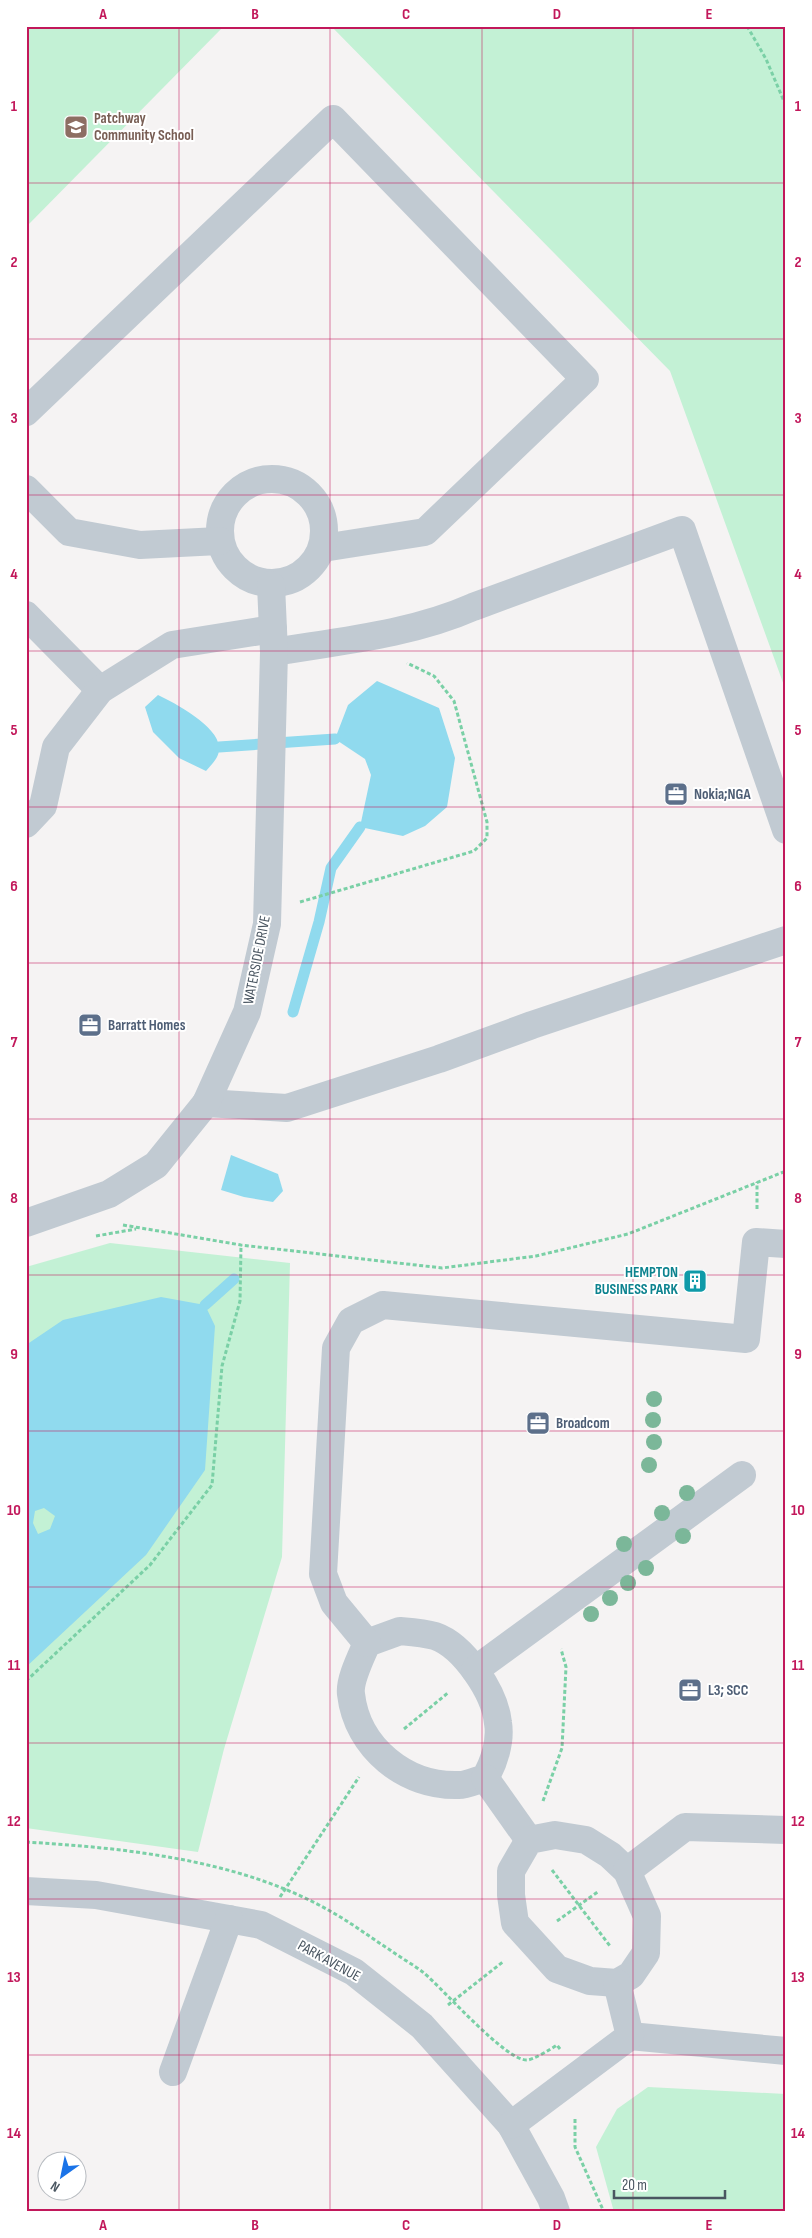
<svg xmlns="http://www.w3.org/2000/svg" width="812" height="2238" font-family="'Sofia Sans Condensed',sans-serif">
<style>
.green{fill:#c3f1d5}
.water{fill:#90daee;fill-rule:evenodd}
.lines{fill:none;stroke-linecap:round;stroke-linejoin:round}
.stream{stroke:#90daee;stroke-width:11}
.path{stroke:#7ad0a6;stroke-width:3;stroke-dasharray:4 2.5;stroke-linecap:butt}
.minor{stroke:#c1cad2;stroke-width:28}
.tree{fill:#7bb799}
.grid{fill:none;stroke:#c2185b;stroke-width:1;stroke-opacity:0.55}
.labels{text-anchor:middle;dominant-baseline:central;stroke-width:4;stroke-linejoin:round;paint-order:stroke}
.education-label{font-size:15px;font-weight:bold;fill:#785e54;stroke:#fff;text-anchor:start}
.service-label{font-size:15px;font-weight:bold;fill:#4e5e75;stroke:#fff;text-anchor:start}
.street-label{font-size:15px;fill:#4a5661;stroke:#fff}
.culture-label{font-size:15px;font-weight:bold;fill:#0d838f;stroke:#fff;text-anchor:end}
.neatline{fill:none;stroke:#c2185b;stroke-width:2}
.grid-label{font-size:16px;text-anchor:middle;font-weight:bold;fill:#c2185b}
</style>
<rect width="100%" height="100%" fill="#f5f3f3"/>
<g class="green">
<polygon points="26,26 224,26 26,227"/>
<polygon points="331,26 786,26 786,691 670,371"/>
<polygon points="110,1243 290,1263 282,1557 224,1749 198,1852 26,1828 26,1267"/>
<polygon points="648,2087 786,2094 786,2212 614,2212 596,2147 617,2109"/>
</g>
<g class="water">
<polygon points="377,681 439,708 455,758 447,807 425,826 403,836 360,827 371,775 365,759 335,739 348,705"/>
<path d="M158 695C175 703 218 726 219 747 220 757 212 764 206 771L179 758 153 732 145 707Z"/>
<polygon points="231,1155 278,1174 283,1191 273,1202 244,1197 221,1190"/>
<path d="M161 1297 205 1305 215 1326 205 1470 146 1555 26 1667V1345L63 1320ZM44 1508 55 1516 50 1529 38 1534 33 1523 35 1511Z"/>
</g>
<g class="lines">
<g class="stream">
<polyline points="219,747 335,739"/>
<polyline points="293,1012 319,922 331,868 360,827"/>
<polyline points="205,1305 234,1279"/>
</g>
<g class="path">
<polyline points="747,26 766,59 786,106"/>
<polyline points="300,902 474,851 487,838 487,822 454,701 434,676 407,663"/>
<polyline points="757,1209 757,1182"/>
<polyline points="123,1225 241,1245 442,1268 536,1256 628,1234 786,1171"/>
<polyline points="96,1236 136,1229"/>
<polyline points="26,1681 150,1565 212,1485 222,1366 240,1301 241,1245"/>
<polyline points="404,1729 449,1692"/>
<polyline points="543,1801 562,1748 566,1667 561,1649"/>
<path d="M26 1842C127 1848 241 1860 330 1911 350 1922 370 1937 390 1950 401 1958 414 1965 424 1973 444 1990 506 2061 527 2060 533 2060 551 2049 557 2045L560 2049"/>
<polyline points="552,1870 610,1946"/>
<polyline points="280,1897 359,1777"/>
<polyline points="557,1921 599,1891"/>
<polyline points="448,2005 504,1961"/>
<polyline points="575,2119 575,2147 604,2212"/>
</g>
<g class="minor">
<polyline points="26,412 333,119 585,379 425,532 323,548"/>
<circle cx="272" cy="531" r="52"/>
<polyline points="26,489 69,532 140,545 219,541"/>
<polyline points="26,615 100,690"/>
<path d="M274 652C341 641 412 634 473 607L682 530 786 830"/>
<polyline points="26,824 43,806 56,747 100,690 172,645 273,629"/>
<polyline points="206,1103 287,1108 439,1059 532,1025 786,940"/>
<polyline points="26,1223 109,1194 156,1165 206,1103 247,1012 267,924 274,652 271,585"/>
<path d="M400 1631C411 1632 424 1633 435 1636 464 1646 495 1693 498 1723 501 1741 494 1763 485 1778 477 1780 467 1785 459 1785 406 1787 357 1748 351 1694 349 1680 362 1655 367 1643Z"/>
<polyline points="367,1643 334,1603 323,1574 336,1348 351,1321 383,1305 746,1339 756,1242 786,1244"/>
<polyline points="475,1670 742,1475"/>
<polyline points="485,1778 529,1840"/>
<polygon points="555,1835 586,1840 610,1855 627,1871 647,1916 646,1953 631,1975 617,1983 590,1981 557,1969 515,1923 511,1895 511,1871 529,1840"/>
<polyline points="627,1871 685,1827 786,1830"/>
<polyline points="26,1891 96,1895 261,1925 354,1972 422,2026 511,2125 551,2198 556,2212"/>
<polyline points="630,2036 786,2051"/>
<polyline points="173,2072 229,1919"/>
<polyline points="511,2125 630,2036 617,1983"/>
</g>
</g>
<g class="tree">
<circle cx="654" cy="1399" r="8"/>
<circle cx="653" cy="1420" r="8"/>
<circle cx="654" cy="1442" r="8"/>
<circle cx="649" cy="1465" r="8"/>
<circle cx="687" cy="1493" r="8"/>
<circle cx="662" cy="1513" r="8"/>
<circle cx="683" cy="1536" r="8"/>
<circle cx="624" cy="1544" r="8"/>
<circle cx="646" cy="1568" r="8"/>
<circle cx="628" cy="1583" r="8"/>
<circle cx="610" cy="1598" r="8"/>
<circle cx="591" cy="1614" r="8"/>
</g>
<path class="grid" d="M179 26V2212M330 26V2212M482 26V2212M633 26V2212M26 183H786M26 339H786M26 495H786M26 651H786M26 807H786M26 963H786M26 1119H786M26 1275H786M26 1431H786M26 1587H786M26 1743H786M26 1899H786M26 2055H786"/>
<defs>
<g id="school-square" transform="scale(1.25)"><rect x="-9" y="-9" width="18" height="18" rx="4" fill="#8d6e63" stroke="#fff"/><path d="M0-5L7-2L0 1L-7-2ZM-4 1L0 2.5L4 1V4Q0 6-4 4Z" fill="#fff"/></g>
<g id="office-square" transform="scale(1.25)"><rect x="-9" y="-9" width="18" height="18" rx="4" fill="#5c6f8a" stroke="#fff"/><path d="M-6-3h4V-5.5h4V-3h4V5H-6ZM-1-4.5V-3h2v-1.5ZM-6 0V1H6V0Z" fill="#fff"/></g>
<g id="building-square" transform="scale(1.25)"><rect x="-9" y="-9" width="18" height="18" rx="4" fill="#0f9aa8" stroke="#fff"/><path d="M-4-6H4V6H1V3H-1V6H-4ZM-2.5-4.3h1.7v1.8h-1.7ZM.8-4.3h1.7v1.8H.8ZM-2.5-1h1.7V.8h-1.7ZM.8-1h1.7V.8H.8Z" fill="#fff"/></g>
</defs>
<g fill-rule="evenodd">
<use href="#school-square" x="76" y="127"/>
<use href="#office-square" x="676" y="794"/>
<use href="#office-square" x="90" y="1025"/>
<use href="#building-square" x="695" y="1281"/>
<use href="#office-square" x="538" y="1423"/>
<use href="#office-square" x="690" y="1690"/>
</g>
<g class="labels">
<g class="education-label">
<text x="94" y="118">Patchway<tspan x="94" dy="17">Community School</tspan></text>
</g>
<g class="service-label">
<text x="694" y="794">Nokia;NGA</text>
<text x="108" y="1025">Barratt Homes</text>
<text x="556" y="1423">Broadcom</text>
<text x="708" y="1690">L3; SCC</text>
</g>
<g class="street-label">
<text transform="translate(257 960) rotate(-79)">WATERSIDE DRIVE</text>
<text transform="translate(329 1961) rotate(29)">PARK AVENUE</text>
</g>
<g class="culture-label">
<text x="678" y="1272">HEMPTON<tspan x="678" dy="17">BUSINESS PARK</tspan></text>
</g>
</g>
<rect width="812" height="2238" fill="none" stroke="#ffffff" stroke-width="55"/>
<g transform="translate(62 2176) rotate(213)"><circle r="24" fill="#ffffff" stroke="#b7bbc0"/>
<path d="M0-4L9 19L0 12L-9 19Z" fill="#1a73e8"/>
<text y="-8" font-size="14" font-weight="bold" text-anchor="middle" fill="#4a5661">N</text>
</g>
<path d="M614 2190v8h111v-8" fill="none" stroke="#4a5661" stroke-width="2.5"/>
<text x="622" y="2190" font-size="15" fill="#4a5661" stroke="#ffffff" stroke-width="4" paint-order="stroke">20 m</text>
<rect x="28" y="28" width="756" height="2182" class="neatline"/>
<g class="grid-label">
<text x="103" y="19">A</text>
<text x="255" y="19">B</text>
<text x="406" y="19">C</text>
<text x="557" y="19">D</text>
<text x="709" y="19">E</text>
<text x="14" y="111">1</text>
<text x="798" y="111">1</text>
<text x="14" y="267">2</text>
<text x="798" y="267">2</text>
<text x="14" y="423">3</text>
<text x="798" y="423">3</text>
<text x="14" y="579">4</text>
<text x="798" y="579">4</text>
<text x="14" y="735">5</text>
<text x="798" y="735">5</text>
<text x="14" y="891">6</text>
<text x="798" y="891">6</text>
<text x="14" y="1047">7</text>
<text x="798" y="1047">7</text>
<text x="14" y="1203">8</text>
<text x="798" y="1203">8</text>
<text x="14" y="1359">9</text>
<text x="798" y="1359">9</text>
<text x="14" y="1515">10</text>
<text x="798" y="1515">10</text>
<text x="14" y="1670">11</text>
<text x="798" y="1670">11</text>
<text x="14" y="1826">12</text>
<text x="798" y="1826">12</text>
<text x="14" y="1982">13</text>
<text x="798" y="1982">13</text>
<text x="14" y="2138">14</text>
<text x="798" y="2138">14</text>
<text x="103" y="2230">A</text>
<text x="255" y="2230">B</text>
<text x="406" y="2230">C</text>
<text x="557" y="2230">D</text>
<text x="709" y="2230">E</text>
</g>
</svg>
